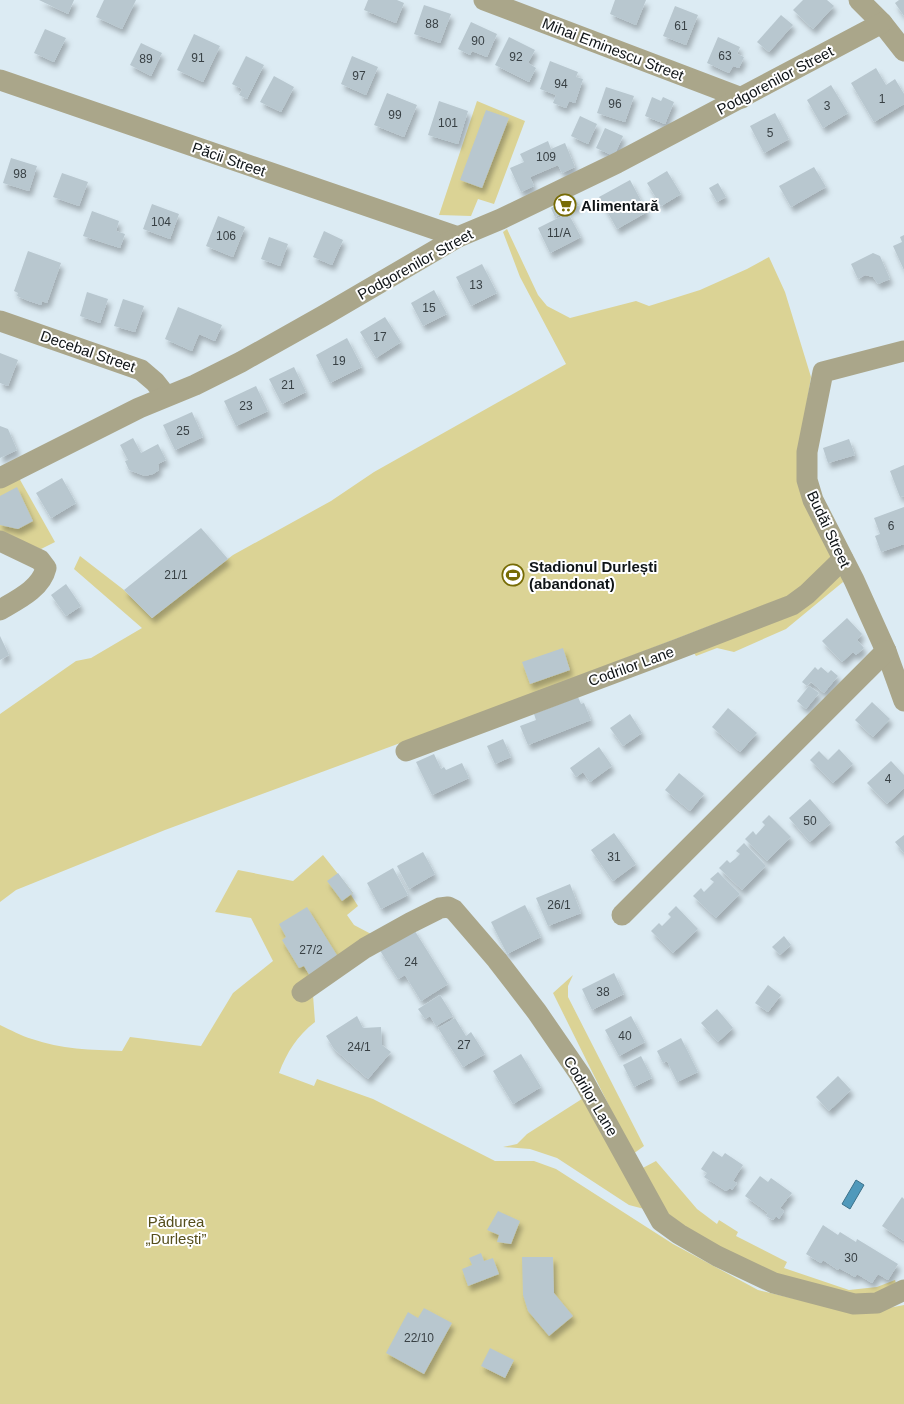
<svg xmlns="http://www.w3.org/2000/svg" width="904" height="1404" font-family="Arial,sans-serif">
<style>
.green{fill:#dbd395}
.water{fill:#5099bb;stroke:#3c718a}
.building{fill:#b8c7cf;filter:url(#shadow)}
.lines{fill:none;stroke-linecap:round;stroke-linejoin:round}
.minor{stroke:#aaa68a;stroke-width:21}
.labels{text-anchor:middle;dominant-baseline:central;stroke-width:4;stroke-linejoin:round;paint-order:stroke}
.number-label{font-size:12px;fill:#394145}
.street-label{font-size:15px;fill:#0f1417;stroke:#fff}
.poi-label{font-size:15px;font-weight:bold;fill:#0f1417;stroke:#fff;text-anchor:start}
.park-label{font-size:15px;fill:#554e1b;stroke:#fff}
</style>
<defs>
<filter id="shadow"><feDropShadow dx="3" dy="5.5" stdDeviation="2.5" flood-color="#0004"/></filter>
</defs>
<rect width="100%" height="100%" fill="#dcebf3"/>
<g class="green">
<polygon points="477,101 525,121 494,204 478,199 471,216 439,215"/>
<polygon points="507,229 538,295 547,306 570,318 636,301 649,306 700,290 747,269 769,257 785,292 811,377 798,458 833,561 804,590 495,708 165,830 16,890 0,902 0,714 76,661 91,658 142,628 74,569 80,556 124,590 152,618 233,555 331,501 374,472 566,364 520,277 503,232"/>
<polygon points="19,478 55,542 41,549 0,533 0,487"/>
<polygon points="841,572 843,582 786,629 734,652 717,648 696,656 692,650"/>
<path d="M323 855 353 893 351 895 358 906 347 915 354 925 373 935 313 995 315 1022C297 1036 287 1052 279 1073L314 1086 317 1079 373 1099 495 1161H534L556 1169 673 1244 758 1290 858 1314 904 1305V1404H0V1025C11 1030 21 1036 32 1039 60 1049 92 1050 122 1051L130 1037 201 1046 233 993 273 961 251 918 215 912 238 870 293 881Z"/>
<polygon points="573,975 568,986 568,997 644,1146 633,1154 553,993"/>
<polygon points="585,1097 648,1210 629,1205 557,1158 530,1149 503,1147 517,1144 527,1134"/>
<polygon points="656,1161 697,1209 717,1224 719,1220 738,1232 736,1236 787,1262 784,1268 849,1290 877,1287 895,1280 897,1287 857,1298 790,1283 718,1252 666,1212 639,1170"/>
</g>
<polygon class="water" points="856,1180 864,1185 850,1209 842,1204"/>
<g class="building">
<polygon points="39,0 74,0 68,14"/>
<polygon points="104,0 136,0 122,29 96,17"/>
<polygon points="368,0 397,0 404,3 396,23 364,10"/>
<polygon points="615,0 646,0 636,25 610,14"/>
<polygon points="803,0 827,0 834,6 813,29 793,10"/>
<polygon points="899,0 904,0 904,16 895,3"/>
<polygon points="424,5 451,14 440,43 414,34"/>
<polygon points="675,6 698,15 686,45 663,36"/>
<polygon points="781,15 793,25 769,52 757,42"/>
<polygon points="471,22 497,34 487,57 472,51 470,55 458,49"/>
<polygon points="45,29 66,38 54,62 34,53"/>
<polygon points="194,34 220,46 203,82 177,70"/>
<polygon points="509,37 535,50 528,63 536,68 529,82 495,65"/>
<polygon points="718,37 740,47 737,54 744,57 739,68 733,66 729,73 707,63"/>
<polygon points="141,43 162,53 151,76 130,65"/>
<polygon points="246,56 264,65 247,99 239,95 242,89 232,84"/>
<polygon points="352,56 378,67 366,95 341,84"/>
<polygon points="550,61 578,72 576,77 583,79 575,103 569,101 566,108 553,103 556,95 540,89"/>
<polygon points="876,68 886,85 895,79 904,94 904,104 874,122 851,83"/>
<polygon points="274,76 294,87 281,112 260,102"/>
<polygon points="831,85 848,113 823,128 807,100"/>
<polygon points="606,87 634,96 625,122 597,113"/>
<polygon points="387,93 417,105 404,137 374,125"/>
<polygon points="652,97 661,101 663,97 674,102 665,124 645,116"/>
<polygon points="439,101 468,111 458,144 428,135"/>
<polygon points="486,110 509,118 482,188 460,180"/>
<polygon points="775,113 789,139 764,153 750,126"/>
<polygon points="580,116 597,124 588,144 571,136"/>
<polygon points="605,128 623,136 614,156 596,148"/>
<polygon points="548,141 551,149 565,143 575,167 562,173 558,165 530,177 534,186 521,192 510,168 524,162 520,154"/>
<polygon points="11,158 37,166 29,191 3,183"/>
<polygon points="814,167 826,187 791,207 779,186"/>
<polygon points="667,171 681,194 661,206 647,183"/>
<polygon points="62,173 88,182 79,206 53,197"/>
<polygon points="630,180 647,212 617,229 599,197"/>
<polygon points="718,183 726,197 717,202 709,188"/>
<polygon points="574,196 579,205 555,217 551,208"/>
<polygon points="152,204 179,214 170,239 143,229"/>
<polygon points="92,211 119,221 116,231 125,234 120,248 83,236"/>
<polygon points="568,213 581,237 550,253 538,228"/>
<polygon points="218,216 245,227 233,257 206,246"/>
<polygon points="324,231 343,240 332,265 313,257"/>
<polygon points="904,235 904,270 893,246 902,242 900,237"/>
<polygon points="269,237 288,244 280,266 261,259"/>
<polygon points="28,251 61,263 47,303 42,301 41,305 29,301 17,296 18,293 14,291"/>
<polygon points="873,253 880,256 890,279 878,284 873,277 865,275 858,279 851,264"/>
<polygon points="482,264 497,293 471,306 456,277"/>
<polygon points="434,290 447,314 423,326 411,303"/>
<polygon points="87,292 108,299 100,323 80,316"/>
<polygon points="123,299 144,306 135,332 114,326"/>
<polygon points="178,307 222,325 215,341 199,334 192,351 165,339"/>
<polygon points="385,317 401,342 376,358 360,332"/>
<polygon points="347,338 362,367 330,383 316,355"/>
<polygon points="0,353 18,360 8,386 0,383"/>
<polygon points="294,367 306,392 282,404 269,379"/>
<polygon points="256,386 268,411 236,426 224,401"/>
<polygon points="192,412 203,437 175,450 163,425"/>
<polygon points="0,426 8,429 17,450 0,458"/>
<polygon points="133,438 141,453 158,444 166,460 158,464 159,470 153,474 145,476 129,470 125,461 128,460 120,445"/>
<polygon points="849,439 855,455 828,463 823,448"/>
<polygon points="904,465 904,496 900,497 890,471"/>
<polygon points="62,478 76,503 51,518 36,493"/>
<polygon points="17,487 33,521 18,529 0,525 0,496"/>
<polygon points="904,507 904,544 881,552 875,536 880,534 874,518"/>
<polygon points="201,528 228,559 152,618 124,590"/>
<polygon points="66,584 81,606 66,616 51,595"/>
<polygon points="847,618 862,634 857,640 864,648 856,655 853,652 842,662 822,641"/>
<polygon points="0,636 9,655 0,660"/>
<polygon points="563,648 570,670 530,684 522,662"/>
<polygon points="815,667 818,670 821,667 828,673 831,670 838,676 824,693 811,682 807,686 802,682"/>
<polygon points="809,686 819,693 806,709 797,701"/>
<polygon points="578,697 581,704 584,703 591,720 528,745 520,726 536,720 534,714"/>
<polygon points="872,702 890,719 873,737 855,720"/>
<polygon points="728,708 757,733 740,752 712,727"/>
<polygon points="630,714 642,733 623,746 610,728"/>
<polygon points="503,739 511,757 495,764 487,746"/>
<polygon points="599,747 612,766 590,782 583,772 576,777 570,768"/>
<polygon points="839,749 853,764 833,783 810,760 819,751 828,760"/>
<polygon points="434,754 441,769 444,767 446,770 462,763 469,778 432,795 416,762"/>
<polygon points="891,761 904,775 904,788 887,804 867,783"/>
<polygon points="679,773 704,794 690,811 665,790"/>
<polygon points="810,799 831,823 810,842 789,818"/>
<polygon points="769,815 791,837 767,861 745,839 753,831 756,835 765,825 762,822"/>
<polygon points="614,833 636,864 613,881 591,850"/>
<polygon points="904,835 904,853 895,842"/>
<polygon points="744,843 766,866 742,890 719,868 727,860 730,863 735,859 740,854 736,851"/>
<polygon points="423,852 435,874 409,889 397,866"/>
<polygon points="393,868 408,895 381,909 367,883"/>
<polygon points="718,872 740,894 716,918 693,896 701,888 704,892 714,882 710,879"/>
<polygon points="338,873 353,893 342,901 327,881"/>
<polygon points="570,884 581,913 548,926 536,898"/>
<polygon points="525,905 541,937 507,954 491,922"/>
<polygon points="676,906 698,929 673,953 651,931 659,923 662,926 671,917 668,914"/>
<polygon points="307,907 340,960 311,978 304,966 299,968 282,940 286,937 279,924"/>
<polygon points="413,928 448,984 421,1001 405,975 398,979 379,949"/>
<polygon points="784,936 791,945 780,955 772,947"/>
<polygon points="614,973 624,994 592,1010 582,989"/>
<polygon points="768,985 781,995 768,1012 755,1003"/>
<polygon points="440,995 453,1016 436,1026 430,1016 425,1019 418,1009"/>
<polygon points="717,1009 733,1028 718,1042 701,1023"/>
<polygon points="357,1016 363,1028 381,1027 382,1045 391,1052 368,1079 334,1049 326,1036"/>
<polygon points="631,1016 645,1042 619,1056 605,1030"/>
<polygon points="455,1018 466,1036 471,1032 485,1054 463,1067 438,1028"/>
<polygon points="681,1038 698,1072 677,1082 667,1061 663,1063 657,1051"/>
<polygon points="521,1054 541,1087 513,1104 493,1071"/>
<polygon points="641,1056 652,1078 634,1087 623,1065"/>
<polygon points="838,1076 851,1090 829,1111 816,1097"/>
<polygon points="713,1151 722,1157 725,1153 743,1165 733,1181 737,1183 732,1190 730,1188 726,1191 704,1177 707,1173 701,1169"/>
<polygon points="760,1176 768,1182 771,1178 792,1193 780,1208 784,1211 779,1219 776,1216 773,1220 766,1216 768,1213 745,1196"/>
<polygon points="902,1197 904,1199 904,1241 882,1226"/>
<polygon points="498,1211 520,1221 511,1244 497,1242 499,1235 487,1230"/>
<polygon points="823,1225 838,1235 840,1232 856,1242 857,1239 898,1264 888,1280 878,1274 872,1283 857,1274 855,1277 839,1268 838,1270 823,1260 821,1263 806,1254"/>
<polygon points="481,1253 484,1261 493,1258 499,1274 468,1286 462,1269 472,1265 469,1258"/>
<polygon points="522,1257 553,1257 554,1293 573,1316 549,1336 528,1311 523,1295"/>
<polygon points="424,1308 452,1323 424,1374 386,1353 408,1312 418,1318"/>
<polygon points="490,1348 514,1360 505,1378 481,1366"/>
</g>
<g class="lines">
<g class="minor">
<polyline points="484,0 742,98"/>
<polyline points="859,0 882,23 904,51"/>
<polyline points="0,80 458,237"/>
<polyline points="0,321 141,370 155,382 166,396"/>
<polyline points="904,351 823,372 807,452 807,480 813,500 854,580 886,651 904,701"/>
<polyline points="0,478 139,408 195,385 241,362 323,316 458,237 501,219 617,163 882,23"/>
<path d="M0 541 40 560 46 568C41 589 17 600 0 610"/>
<polyline points="406,751 678,649 792,605 807,594 843,559"/>
<polyline points="622,915 886,651"/>
<polyline points="302,992 365,948 410,923 440,908 448,907 454,910 497,960 537,1012 581,1076 661,1221 679,1234 717,1256 774,1283 854,1304 877,1303 904,1290"/>
</g>
</g>
<defs>
<g id="supermarket-ring" transform="scale(1.125)"><circle r="9.5" fill="#fff" stroke="#776b05" stroke-width="1.5"/><path d="M-6-5.5h2.5l.6 2H6L4.5 2H-2.5L-4.4-4H-6ZM-1.5 3.2a1.3 1.3 0 1 0 .1 0ZM3 3.2a1.3 1.3 0 1 0 .1 0Z" fill="#776b05"/></g>
<g id="stadium-ring" transform="scale(1.125)"><circle r="9.5" fill="#fff" stroke="#776b05" stroke-width="1.5"/><path d="M0-5a6.5 5 0 1 0 0 10a6.5 5 0 1 0 0-10ZM-3.5-1.8h7v3.6h-7Z" fill="#776b05"/></g>
</defs>
<g fill-rule="evenodd">
<use href="#supermarket-ring" x="565" y="205"/>
<use href="#stadium-ring" x="513" y="575"/>
</g>
<g class="labels">
<g class="number-label">
<text x="432" y="24">88</text>
<text x="681" y="26">61</text>
<text x="478" y="41">90</text>
<text x="725" y="56">63</text>
<text x="516" y="57">92</text>
<text x="198" y="58">91</text>
<text x="146" y="59">89</text>
<text x="359" y="76">97</text>
<text x="561" y="84">94</text>
<text x="882" y="99">1</text>
<text x="615" y="104">96</text>
<text x="827" y="106">3</text>
<text x="395" y="115">99</text>
<text x="448" y="123">101</text>
<text x="770" y="133">5</text>
<text x="546" y="157">109</text>
<text x="20" y="174">98</text>
<text x="161" y="222">104</text>
<text x="559" y="233">11/A</text>
<text x="226" y="236">106</text>
<text x="476" y="285">13</text>
<text x="429" y="308">15</text>
<text x="380" y="337">17</text>
<text x="339" y="361">19</text>
<text x="288" y="385">21</text>
<text x="246" y="406">23</text>
<text x="183" y="431">25</text>
<text x="891" y="526">6</text>
<text x="176" y="575">21/1</text>
<text x="888" y="779">4</text>
<text x="810" y="821">50</text>
<text x="614" y="857">31</text>
<text x="559" y="905">26/1</text>
<text x="311" y="950">27/2</text>
<text x="411" y="962">24</text>
<text x="603" y="992">38</text>
<text x="625" y="1036">40</text>
<text x="464" y="1045">27</text>
<text x="359" y="1047">24/1</text>
<text x="851" y="1258">30</text>
<text x="419" y="1338">22/10</text>
</g>
<g class="street-label">
<text transform="translate(613 49) rotate(21)">Mihai Eminescu Street</text>
<text transform="translate(775 80) rotate(-28)">Podgorenilor Street</text>
<text transform="translate(229 159) rotate(19)">Păcii Street</text>
<text transform="translate(415 264) rotate(-29)">Podgorenilor Street</text>
<text transform="translate(88 351) rotate(19)">Decebal Street</text>
<text transform="translate(829 529) rotate(65)">Budăi Street</text>
<text transform="translate(631 666) rotate(-20)">Codrilor Lane</text>
<text transform="translate(591 1096) rotate(59)">Codrilor Lane</text>
</g>
<g class="poi-label">
<text x="581" y="205">Alimentară</text>
<text x="529" y="566">Stadionul Durlești<tspan x="529" dy="17">(abandonat)</tspan></text>
</g>
<g class="park-label">
<text x="176" y="1221">Pădurea<tspan x="176" dy="17">„Durlești”</tspan></text>
</g>
</g>
</svg>
